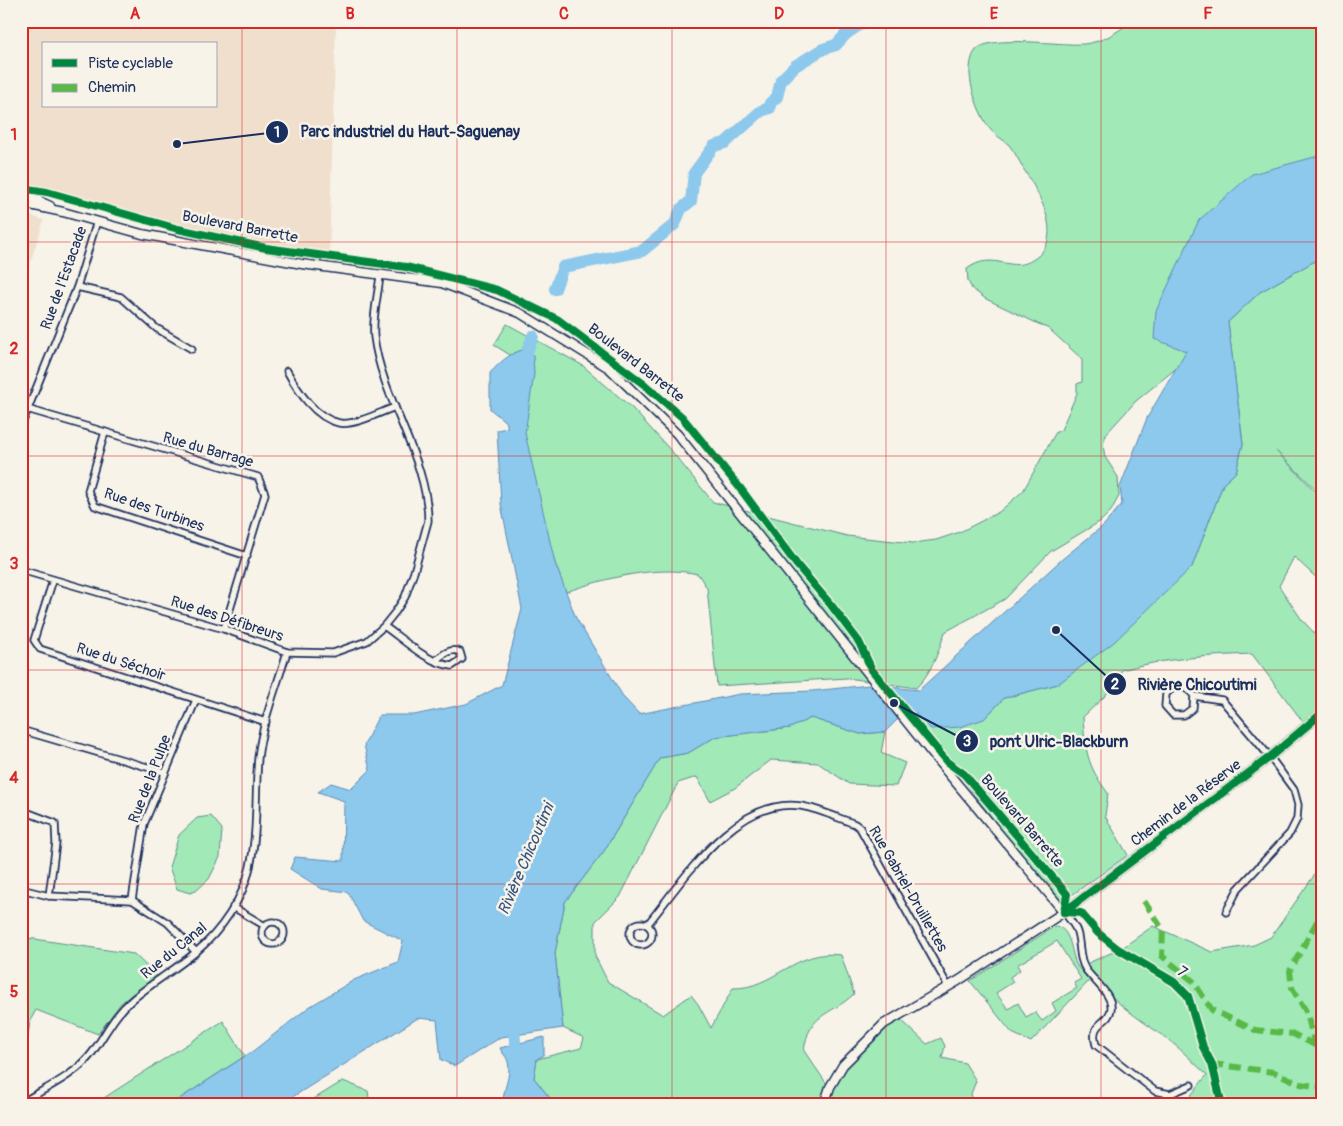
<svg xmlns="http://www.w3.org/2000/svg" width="1343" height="1126" font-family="Pangolin,sans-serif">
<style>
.built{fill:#efdfcc;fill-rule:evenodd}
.green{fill:#a1e9b7;stroke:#5e8c8a;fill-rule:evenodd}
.water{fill:#8dc8ed;stroke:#5f8bb4}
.pier{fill:#f7f3e8}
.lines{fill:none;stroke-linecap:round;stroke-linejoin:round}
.river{stroke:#8dc8ed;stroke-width:12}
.street-casing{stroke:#1b2f5e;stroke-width:9}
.secondary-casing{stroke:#1b2f5e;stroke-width:11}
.street{stroke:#f7f3e8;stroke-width:5.5}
.secondary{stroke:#f7f3e8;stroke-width:8}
.quiet{stroke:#58b947;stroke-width:6;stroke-dasharray:12 6;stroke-linecap:butt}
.cycleway-casing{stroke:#f7f3e8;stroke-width:11}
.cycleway{stroke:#00873e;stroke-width:8}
.grid{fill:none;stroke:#d62828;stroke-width:1;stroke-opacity:0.55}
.labels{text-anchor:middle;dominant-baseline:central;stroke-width:5;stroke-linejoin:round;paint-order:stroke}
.street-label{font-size:15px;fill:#1b2f5e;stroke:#f7f3e8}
.water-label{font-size:16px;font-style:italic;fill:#385582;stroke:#f7f3e8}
.leader{fill:none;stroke:#1b2f5e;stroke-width:2}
.callout-dot{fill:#1b2f5e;stroke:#f7f3e8;stroke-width:2}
.mark-label{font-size:15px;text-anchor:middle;font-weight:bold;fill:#fff}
.callout-label{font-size:16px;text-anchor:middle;font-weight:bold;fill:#1b2f5e;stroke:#f7f3e8;stroke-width:5;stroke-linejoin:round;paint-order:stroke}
.neatline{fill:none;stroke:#d62828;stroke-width:2}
.grid-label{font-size:16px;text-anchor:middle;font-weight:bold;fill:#d62828}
</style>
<rect width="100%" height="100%" fill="#f7f3e8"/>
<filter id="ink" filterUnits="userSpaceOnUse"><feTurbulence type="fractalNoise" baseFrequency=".02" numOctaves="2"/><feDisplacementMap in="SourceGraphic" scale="10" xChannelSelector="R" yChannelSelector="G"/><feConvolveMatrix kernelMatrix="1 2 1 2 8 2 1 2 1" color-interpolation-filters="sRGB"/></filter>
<g filter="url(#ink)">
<g class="built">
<path d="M21 21H336L329 255 234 240 21 183ZM44 44H216V106H44Z"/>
<polygon points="21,213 44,220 21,291"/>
</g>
<g class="green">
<path d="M1131 21H1322V171L1188 352 1184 362 1136 401 1106 434 1103 445 1105 457 1118 477 1119 496 1111 511 1101 521 1051 551 1005 599 945 632C938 653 932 672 916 688L847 678 717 686 707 588 698 574C657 565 605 578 566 592L553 558 524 432 534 370 494 345 507 324 582 365 632 408 673 453 713 502 847 536 913 543 936 540 960 532 999 512 1023 491 1056 432 1061 430 1077 393V384L1082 382V359L1049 329 986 299 972 289 968 281 967 269C994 249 1011 275 1034 259 1067 237 1037 191 1023 168 1019 161 1015 152 1009 145 1003 139 994 135 989 128 977 110 961 69 976 50 989 34 1062 46 1084 44 1102 42 1117 33 1131 21Z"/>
<path d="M1322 257V495L1276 451 1322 498V583L1294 557 1279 586 1302 620 1322 641V713L1306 726 1252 654C1207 656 1165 658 1122 670L1106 695 1083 717C1085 750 1087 766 1108 793L1105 816 1128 855 1062 902 1006 836 912 714 984 719 1004 698 1058 684 1192 567 1223 484 1236 472 1243 444 1228 322 1260 292Z"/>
<path d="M811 718 860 734 885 732 881 753 905 763 896 786 849 784 818 763 771 760 735 788 710 801 697 777 678 783 620 897 595 922V956L608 982 663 1015 691 995 698 1004 711 1028 733 988C774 989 795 948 841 955L854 994C829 1017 809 1012 804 1051L829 1087 861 1044 898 1017 927 1044 941 1038 945 1046 942 1058 965 1063 976 1081 971 1094 974 1105H546L549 1097 534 1078 537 1059 581 1048 584 1038 563 1028 555 953 565 902 604 851 660 758 688 753 715 737 790 728Z"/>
<polygon points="211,816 222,829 220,857 209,879 196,891 190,893 177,889 169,867 179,835 197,818"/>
<path d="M1322 864V1105H1189L1188 1099 1207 1075C1195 1064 1183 1051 1170 1041 1136 1016 1108 1001 1086 964L1122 948 1153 926 1212 952 1254 945 1271 937Z"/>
<path d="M1055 926C1071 928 1071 952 1076 964 1079 970 1085 975 1090 980L1031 1042 1012 1033 970 981ZM1057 941 1081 979 1074 983 1077 988 1052 1003 1056 1011 1042 1021 1035 1012 1026 1017 1018 1003 1008 1009 996 993 1013 982 1010 977 1020 970 1017 965Z"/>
<polygon points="21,937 134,954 157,976 121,1003 98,1034 36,1010 30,1021 28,1036 21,1041"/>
<polygon points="223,1021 245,1056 170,1105 93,1105"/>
<polygon points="343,1081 368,1091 370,1105 304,1105"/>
</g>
<g class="water">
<path d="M1322 155V257L1260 292 1228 322 1243 444 1236 472 1223 484 1192 567 1114 642 1058 684 1004 698 984 719 960 727 931 729 915 713 897 720 885 732 860 734 811 718 790 728 715 737 688 753 660 758 604 851 565 902 555 953 563 1028 501 1037 455 1066 441 1060 437 1020 418 1018 280 1105H170L253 1051 309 1007 354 980 398 962 403 941 363 921 348 892 322 889 290 869 295 857 343 861 344 801 318 792 331 783 351 789 370 770 364 745 379 715H414L466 704 502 685 522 609 501 504 497 430 507 428V423L490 409V373C500 362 513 350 528 349L533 355 534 374 525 433 555 563 576 618 624 698 639 714 740 694 812 691 869 685 919 690 1061 560 1104 525 1122 504 1120 487 1147 418 1186 351 1154 339 1156 311 1199 220 1252 174Z"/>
<path d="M544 1037V1055L537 1059 534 1078 549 1097 546 1105H503C502 1089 512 1077 508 1062 507 1056 502 1054 500 1048Z"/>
</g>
<polygon class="pier" points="869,683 888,684 913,716 900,722"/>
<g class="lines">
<g class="river">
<polyline points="555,289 563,267 642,251 675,224 681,209 691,201 694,173 714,146 725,143 761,111 770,108 770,103 777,97 781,80 795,66 823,49 836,45 846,34 865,21"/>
<polyline points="528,349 533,336"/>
<polyline points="513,1020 517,1062"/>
</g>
<g class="street-casing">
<g id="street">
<polyline points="77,287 121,297 156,328 192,349"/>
<path d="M287 371C298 391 315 418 339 423 354 426 381 412 395 407"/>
<polyline points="27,409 258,477 265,494 224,629"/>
<polyline points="21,426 77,287 97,221"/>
<polyline points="105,432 88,491 95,506 247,556"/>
<path d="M21 570 224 629 287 652 333 653 367 641 384 626 396 611 405 597 414 572 428 521C428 458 382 400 374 337 372 318 378 295 380 276"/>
<polyline points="53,580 34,640 40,649 266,722"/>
<path d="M384 626C404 640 427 663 452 666L462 659 460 652C451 647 442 655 435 661"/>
<path d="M1194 696 1193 708 1184 715H1173L1165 706 1166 694C1175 684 1186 685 1194 696L1222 700 1270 757 1294 790 1298 805 1297 819 1290 833 1238 889 1226 912"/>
<polyline points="21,730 164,772"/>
<polyline points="21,810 55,823 56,843 49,896"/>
<polyline points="21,889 49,896 132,900 168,923 196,952"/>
<polyline points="132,900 144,824 196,700"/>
<polyline points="233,907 265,926"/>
<path d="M1064 912C1068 918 1075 925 1077 932 1081 945 1078 958 1086 970 1093 980 1113 995 1111 1009 1109 1025 1089 1021 1096 1045L1155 1091 1170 1094 1191 1085"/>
<circle cx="273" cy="933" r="11"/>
<circle cx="641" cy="934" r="11"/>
<path d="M647 925C683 881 735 796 801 806 819 809 838 818 855 824L860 828 948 986"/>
<path d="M21 1103C44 1089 76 1075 92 1053 106 1034 113 1016 133 999 153 982 176 969 196 952 221 931 243 899 250 867 258 831 255 794 258 758 262 722 277 686 287 652"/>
</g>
</g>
<g class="secondary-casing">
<g id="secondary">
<polyline points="21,193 50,206"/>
<polyline points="21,203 63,212 142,234 302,264 442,283 520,313 609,368 677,434 938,761 1064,912"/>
<polyline points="824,1105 830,1087 843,1065 884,1024 958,981 1064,912 1270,757 1322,713"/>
</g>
</g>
<use href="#street" class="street"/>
<use href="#secondary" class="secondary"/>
<g class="quiet">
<polyline points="1144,901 1163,930 1162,956 1193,981 1212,1010 1255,1030 1293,1034 1321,1048"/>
<polyline points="1319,1045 1313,1038 1307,1013 1292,988 1290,971 1322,912"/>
<polyline points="1212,1064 1274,1072 1301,1084 1322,1087"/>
</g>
<g class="cycleway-casing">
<g id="cycleway">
<polyline points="21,188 47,192 178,229 266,248 406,267 497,290 557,319 645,385 682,417 740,488 797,565 831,605 859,642 872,670 947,762 964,774 1067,894 1064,912"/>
<polyline points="1064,912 1270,757 1322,713"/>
<polyline points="1064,912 1081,913 1098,933 1118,949 1174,982 1188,996 1203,1047 1212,1064 1222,1105"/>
</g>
</g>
<use href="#cycleway" class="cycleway"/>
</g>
</g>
<path class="grid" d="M242 21V1105M457 21V1105M672 21V1105M886 21V1105M1101 21V1105M21 242H1322M21 456H1322M21 670H1322M21 884H1322"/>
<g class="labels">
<g class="street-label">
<text transform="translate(240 227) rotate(11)">Boulevard Barrette</text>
<text transform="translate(64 278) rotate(-70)">Rue de l'Estacade</text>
<text transform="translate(636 363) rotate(38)">Boulevard Barrette</text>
<text transform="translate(208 450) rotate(16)">Rue du Barrage</text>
<text transform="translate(154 510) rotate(19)">Rue des Turbines</text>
<text transform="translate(227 619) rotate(18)">Rue des Défibreurs</text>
<text transform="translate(121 662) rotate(18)">Rue du Séchoir</text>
<text transform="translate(150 779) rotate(-69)">Rue de la Pulpe</text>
<text transform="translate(1186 803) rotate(-37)">Chemin de la Réserve</text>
<text transform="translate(1022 821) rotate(49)">Boulevard Barrette</text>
<text transform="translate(908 889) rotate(60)">Rue Gabriel-Druillettes</text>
<text transform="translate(174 951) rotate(-39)">Rue du Canal</text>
<text transform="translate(1182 972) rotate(35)">7</text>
</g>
<g class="water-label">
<text transform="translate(526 859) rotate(-67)">Rivière Chicoutimi</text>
</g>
</g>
<path class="leader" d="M177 144L277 132M1056 630L1115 684M894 703L967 741"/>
<g class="callout-dot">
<circle cx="177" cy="144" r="5"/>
<circle cx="1056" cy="630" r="5"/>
<circle cx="894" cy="703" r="5"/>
<circle cx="277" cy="132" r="12"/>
<circle cx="1115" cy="684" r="12"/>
<circle cx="967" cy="741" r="12"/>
</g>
<g class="mark-label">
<text x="277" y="137">1</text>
<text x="1115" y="689">2</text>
<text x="967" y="746">3</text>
</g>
<g class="callout-label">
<text x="410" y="137">Parc industriel du Haut-Saguenay</text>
<text x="1197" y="690">Rivière Chicoutimi</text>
<text x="1059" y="747">pont Ulric-Blackburn</text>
</g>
<rect width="1343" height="1126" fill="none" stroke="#f7f3e8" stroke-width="55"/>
<rect x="42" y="42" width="175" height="65" fill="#f7f3e8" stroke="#9fa5b1"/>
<rect x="52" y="59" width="25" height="8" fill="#00873e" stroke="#9fa5b1"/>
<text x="88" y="68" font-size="15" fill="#1b2f5e">Piste cyclable</text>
<rect x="52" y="84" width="25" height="8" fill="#58b947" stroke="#9fa5b1"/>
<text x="88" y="92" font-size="15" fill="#1b2f5e">Chemin</text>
<rect x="28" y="28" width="1288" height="1070" class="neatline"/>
<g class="grid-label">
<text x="135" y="19">A</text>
<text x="350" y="19">B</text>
<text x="564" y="19">C</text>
<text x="779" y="19">D</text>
<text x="994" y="19">E</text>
<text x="1208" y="19">F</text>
<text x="14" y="140">1</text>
<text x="14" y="354">2</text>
<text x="14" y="569">3</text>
<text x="14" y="783">4</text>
<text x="14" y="997">5</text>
</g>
</svg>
